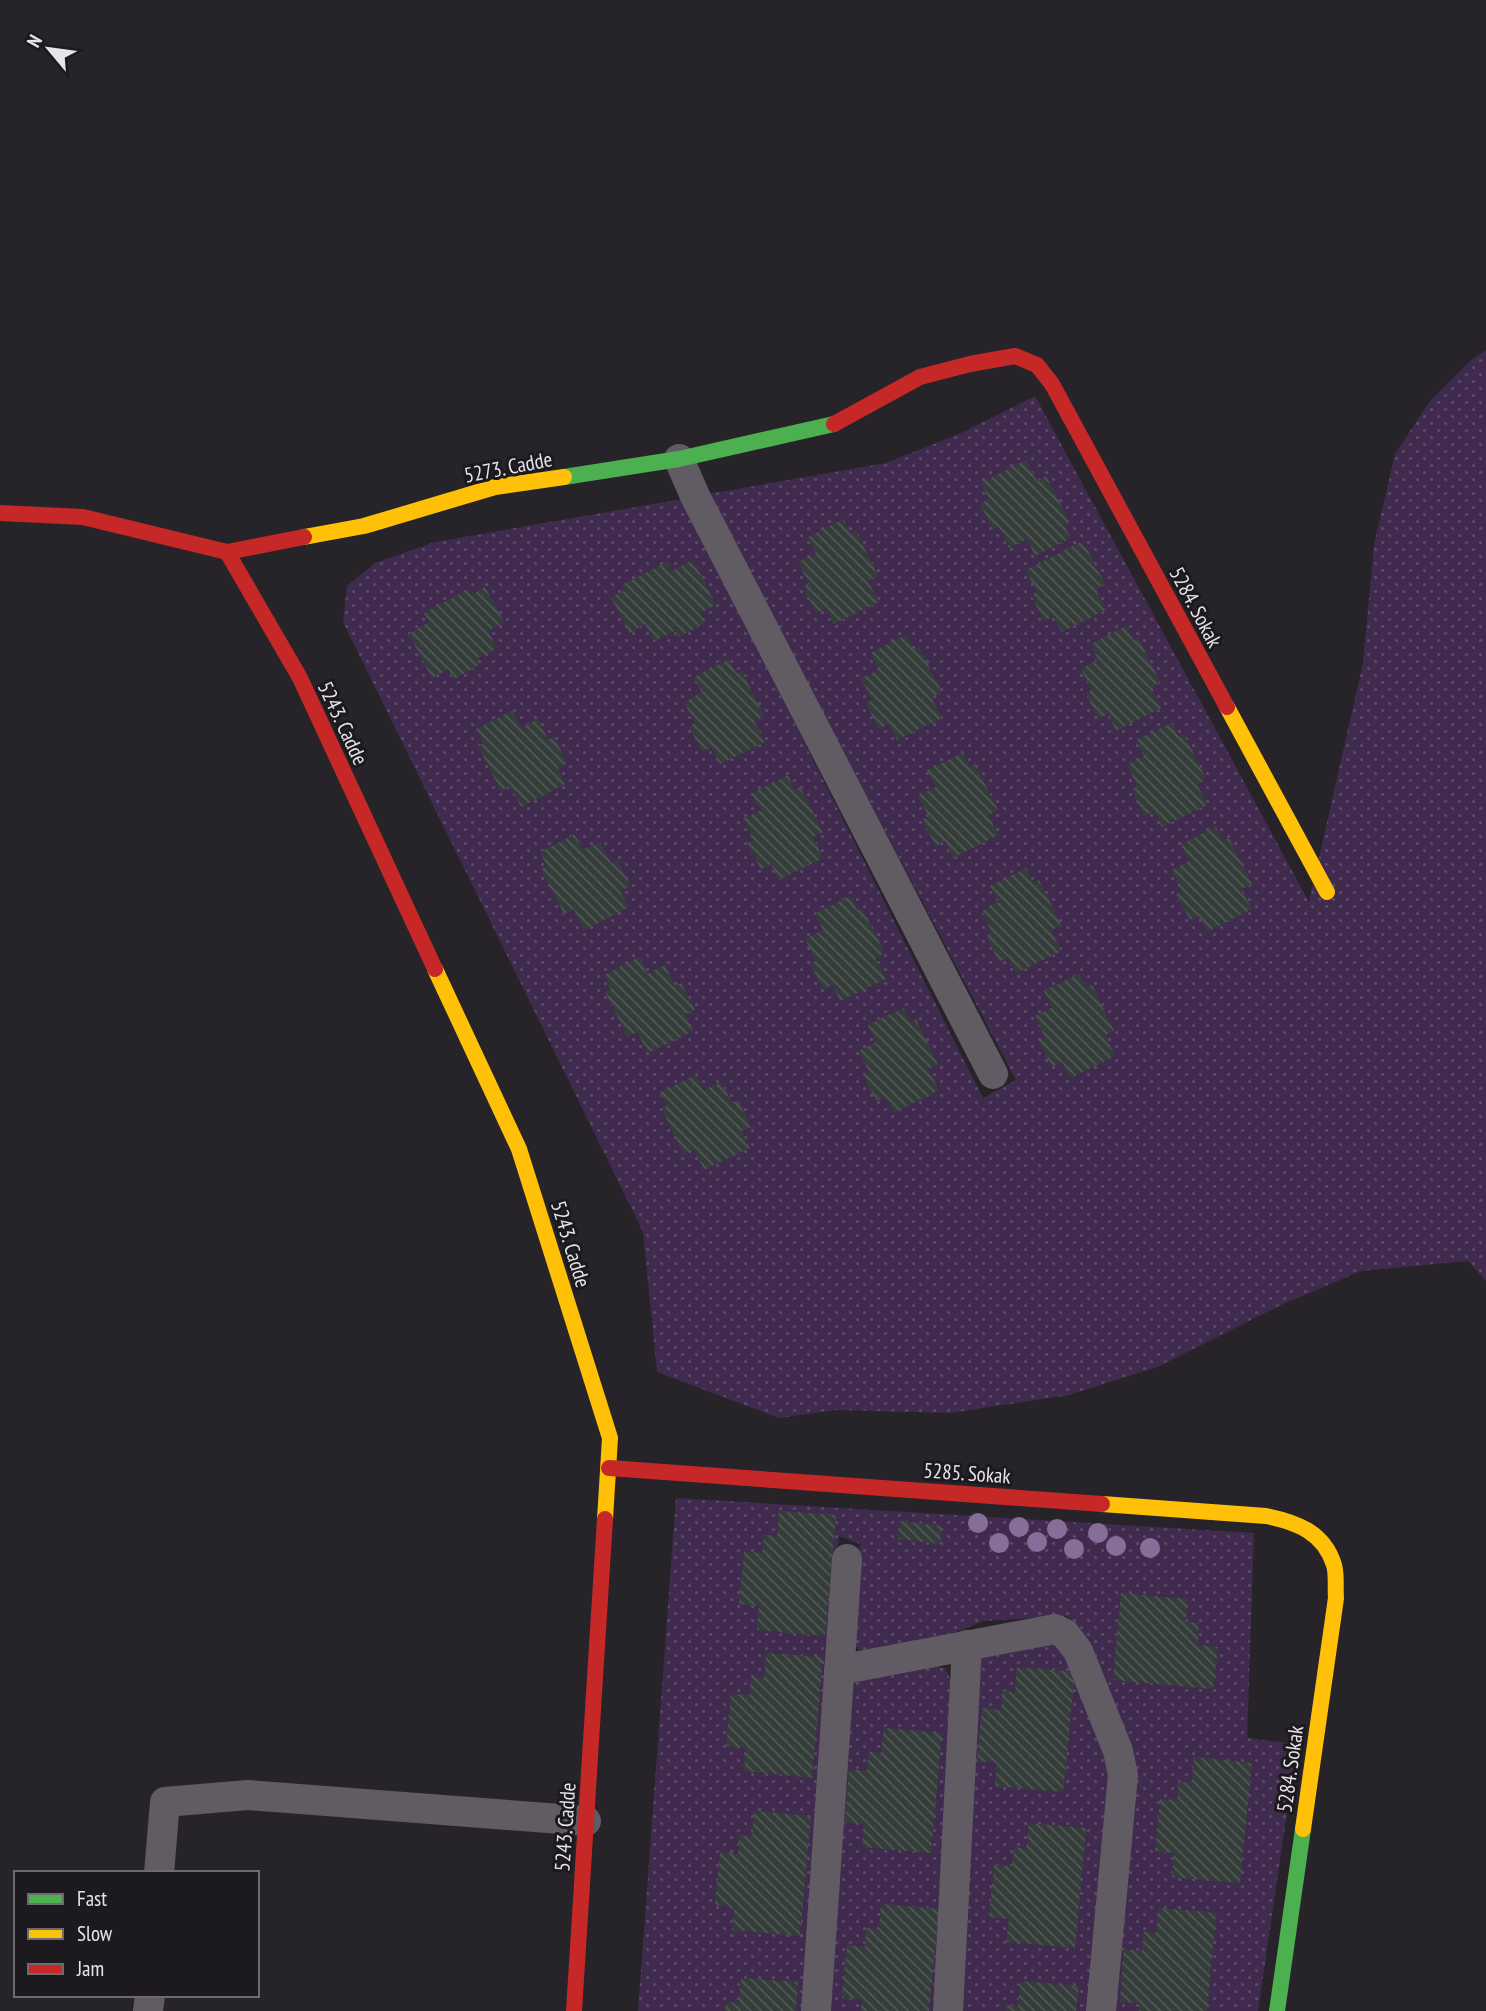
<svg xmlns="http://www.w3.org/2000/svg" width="1486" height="2011" font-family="'PT Sans Narrow',sans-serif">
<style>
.green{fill:url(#green-dots)}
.building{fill:url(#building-back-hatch)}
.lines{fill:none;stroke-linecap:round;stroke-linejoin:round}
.street{stroke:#615b64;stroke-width:30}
.fast{stroke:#4caf50;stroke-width:16}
.slow{stroke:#ffc107;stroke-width:16}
.jam{stroke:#c62828;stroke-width:16}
.tree{fill:#866e99}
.labels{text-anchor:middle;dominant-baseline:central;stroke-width:6;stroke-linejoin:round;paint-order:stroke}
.street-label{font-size:21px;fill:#e6e4e8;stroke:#1d1a1f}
</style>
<defs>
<pattern id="green-dots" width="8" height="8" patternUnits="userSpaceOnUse" patternTransform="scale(1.75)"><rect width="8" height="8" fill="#402b4f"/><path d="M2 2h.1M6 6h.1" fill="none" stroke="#5c4a68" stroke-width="1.8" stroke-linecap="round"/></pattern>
<pattern id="building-back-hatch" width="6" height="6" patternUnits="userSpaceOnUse" patternTransform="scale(1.75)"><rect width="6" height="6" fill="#343d3a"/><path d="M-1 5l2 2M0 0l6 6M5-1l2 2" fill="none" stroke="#515956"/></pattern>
</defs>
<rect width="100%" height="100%" fill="#262428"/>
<g class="green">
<polygon points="1486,350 1486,1281 1468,1261 1361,1271 1283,1304 1157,1367 1069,1395 950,1413 835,1410 779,1418 657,1372 643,1232 343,622 347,586 375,563 435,542 682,499 983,1098 1016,1080 708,494 886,463 959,434 1035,396 1309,902 1363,663 1374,545 1395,454 1430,401 1469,362"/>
<polygon points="676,1498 1254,1533 1247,1738 1297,1744 1258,2011 1113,2011 1133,1774 1079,1631 1067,1616 984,1621 912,1649 874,1656 858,1650 849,1630 860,1544 839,1536 804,2011 638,2011"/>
<polygon points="1053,1640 1063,1645 1111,1772 1090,2011 958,2011 979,1647"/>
<polygon points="931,1665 945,1668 951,1681 937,2011 823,2011 849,1679"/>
</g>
<g class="building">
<polygon points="1026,460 1037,481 1046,476 1069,521 1063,524 1071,538 1035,556 1027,539 1009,548 999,527 993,530 980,504 989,499 981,483"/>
<polygon points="843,519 850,533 856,531 878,576 868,581 879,602 834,624 826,608 816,613 803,587 809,584 798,562 816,554 808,537"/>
<polygon points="1083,541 1105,584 1095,589 1106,610 1062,632 1054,616 1044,621 1031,595 1037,592 1026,570"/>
<polygon points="693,560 716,605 700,613 705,623 679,637 676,630 655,641 645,624 630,633 611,598 625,590 622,585 667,562 672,571"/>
<polygon points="485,587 504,622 488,631 497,648 476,659 479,665 454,679 448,669 432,678 409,634 429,622 424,613 469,589 472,595"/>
<polygon points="1126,626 1133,640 1138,637 1160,682 1151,688 1161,708 1116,731 1108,714 1098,719 1086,693 1092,690 1081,669 1098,660 1091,644"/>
<polygon points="906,635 913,650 919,647 942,692 931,697 942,718 897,740 889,724 879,729 866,703 872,700 861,678 879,670 871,653"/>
<polygon points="729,659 736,673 742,671 764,716 754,721 765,742 720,764 712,747 702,752 689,726 695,723 684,702 702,693 694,677"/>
<polygon points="512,711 520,728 538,719 548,740 554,737 567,763 558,768 565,784 521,807 510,786 501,791 478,746 484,743 476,729"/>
<polygon points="1172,723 1179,736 1184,734 1206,779 1197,784 1207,805 1162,827 1154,811 1144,816 1132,789 1138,787 1127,765 1144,756 1136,740"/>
<polygon points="963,753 969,767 975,764 998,810 988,815 998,835 953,858 945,841 936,846 922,820 929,817 918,796 936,787 927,770"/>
<polygon points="788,775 795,790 800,787 823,832 813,837 823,858 779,880 771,864 761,869 747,843 754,840 743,819 761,810 752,793"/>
<polygon points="1216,827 1224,841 1229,838 1252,884 1241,889 1252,909 1207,932 1199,916 1190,920 1176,894 1182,891 1172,870 1189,861 1181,844"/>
<polygon points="575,834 583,850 600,842 611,863 617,860 631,886 620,891 629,907 584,930 574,909 564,914 541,869 547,866 540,852"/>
<polygon points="1026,868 1033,883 1039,880 1061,925 1051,930 1061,951 1017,973 1008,957 999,962 986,936 992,933 982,911 999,902 990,886"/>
<polygon points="850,896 857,910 862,908 885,953 875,958 886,979 840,1001 833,985 823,990 810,963 816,961 805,939 823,930 815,914"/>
<polygon points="639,957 647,974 665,965 675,986 681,983 695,1010 685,1014 693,1031 648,1053 637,1032 628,1037 605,992 611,989 604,975"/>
<polygon points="1079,974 1086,988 1092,985 1114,1031 1105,1035 1115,1056 1070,1078 1062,1062 1052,1067 1039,1041 1045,1038 1035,1016 1052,1008 1044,991"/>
<polygon points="903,1008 911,1022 916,1019 938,1065 928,1069 939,1090 894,1113 886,1097 876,1101 863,1075 869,1072 859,1051 876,1042 868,1025"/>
<polygon points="696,1075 704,1091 721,1082 732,1103 738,1100 751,1127 741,1131 750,1148 704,1170 694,1149 684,1155 662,1109 667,1106 660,1092"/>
<polygon points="779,1511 836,1515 825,1636 757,1630 759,1606 739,1604 744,1552 762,1553 764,1535 777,1536"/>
<polygon points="900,1521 942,1526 940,1544 898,1539"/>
<polygon points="1121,1593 1187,1599 1186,1622 1199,1623 1198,1645 1218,1647 1213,1689 1113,1680"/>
<polygon points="766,1653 823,1657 812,1778 744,1771 746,1748 726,1746 731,1694 750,1695 751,1677 764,1678"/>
<polygon points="1017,1667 1075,1672 1063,1792 995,1786 997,1763 977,1761 982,1708 1001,1710 1002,1691 1015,1692"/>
<polygon points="884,1728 942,1733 931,1853 862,1847 864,1824 845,1822 849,1769 867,1771 869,1752 881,1753"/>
<polygon points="1194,1757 1252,1763 1240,1883 1172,1877 1174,1853 1155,1851 1160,1799 1177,1800 1179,1782 1192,1783"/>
<polygon points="754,1811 811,1816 800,1936 732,1930 734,1907 715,1905 720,1852 738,1854 739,1835 752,1837"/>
<polygon points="1029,1823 1086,1828 1075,1948 1006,1942 1009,1919 989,1917 994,1865 1012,1866 1014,1847 1026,1849"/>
<polygon points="881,1904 939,1909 929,2011 861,2011 862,1999 842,1998 847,1945 865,1947 866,1928 879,1929"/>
<polygon points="1159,1908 1216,1913 1207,2011 1139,2011 1139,2003 1120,2002 1124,1949 1142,1951 1144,1932 1156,1933"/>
<polygon points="741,1978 798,1982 796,2011 725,2011 726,2002 739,2003"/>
<polygon points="1021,1981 1079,1986 1076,2011 1005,2011 1006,2005 1018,2006"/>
</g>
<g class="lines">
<g class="street">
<polyline points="679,459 695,496 993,1074"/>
<polyline points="839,1670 1055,1629 1065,1634 1078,1651 1118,1751 1123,1775 1101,2011"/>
<polyline points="159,1873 165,1802 248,1795 586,1821"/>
<polyline points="148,2011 150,1995"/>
<polyline points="816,2011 847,1559"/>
<polyline points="948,2011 967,1645"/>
</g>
<g class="fast">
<polyline points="564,477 679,459 834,424"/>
<polyline points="1277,2011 1303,1829"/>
</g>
<g class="slow">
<polyline points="304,537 364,526 495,487 564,477"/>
<polyline points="1227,707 1327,892"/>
<polyline points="435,969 519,1149 610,1438 605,1519"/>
<path d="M1102 1504 1266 1516C1296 1522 1324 1532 1334 1565 1337 1574 1335 1588 1336 1598L1303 1829"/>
</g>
<g class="jam">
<polyline points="834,424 920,377 970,364 1015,356 1037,365 1052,384 1227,707"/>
<polyline points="0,513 83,517 227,552 304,537"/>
<polyline points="227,552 300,678 435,969"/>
<polyline points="609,1468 1102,1504"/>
<polyline points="574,2011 605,1519"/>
</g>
</g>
<g class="tree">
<circle cx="978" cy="1523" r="10"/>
<circle cx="1019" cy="1527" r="10"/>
<circle cx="1057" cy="1529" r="10"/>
<circle cx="1098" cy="1533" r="10"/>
<circle cx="1037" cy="1542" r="10"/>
<circle cx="999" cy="1543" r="10"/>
<circle cx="1116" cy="1546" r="10"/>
<circle cx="1150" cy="1548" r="10"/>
<circle cx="1074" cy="1549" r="10"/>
</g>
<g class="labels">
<g class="street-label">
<text transform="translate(508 467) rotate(-11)">5273. Cadde</text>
<text transform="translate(1196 607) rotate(62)">5284. Sokak</text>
<text transform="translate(343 723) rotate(65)">5243. Cadde</text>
<text transform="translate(571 1244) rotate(73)">5243. Cadde</text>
<text transform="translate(967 1473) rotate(4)">5285. Sokak</text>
<text transform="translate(1290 1769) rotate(-82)">5284. Sokak</text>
<text transform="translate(565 1827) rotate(-86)">5243. Cadde</text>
</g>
</g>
<rect x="14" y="1871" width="245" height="126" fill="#1d1a1f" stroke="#6d6b6f" stroke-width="2"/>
<rect x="28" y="1894" width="35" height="10" fill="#4caf50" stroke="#6d6b6f" stroke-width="2"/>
<text x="77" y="1906" font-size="21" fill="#e6e4e8">Fast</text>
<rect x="28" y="1929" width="35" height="10" fill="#ffc107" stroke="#6d6b6f" stroke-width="2"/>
<text x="77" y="1941" font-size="21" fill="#e6e4e8">Slow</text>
<rect x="28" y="1964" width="35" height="10" fill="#c62828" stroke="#6d6b6f" stroke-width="2"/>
<text x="77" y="1976" font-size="21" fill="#e6e4e8">Jam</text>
<g transform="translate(49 49) rotate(299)" stroke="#1d1a1f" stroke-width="5" paint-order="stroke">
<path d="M0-5L12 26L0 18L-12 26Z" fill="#e6e4e8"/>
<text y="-10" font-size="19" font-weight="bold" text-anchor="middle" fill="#e6e4e8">N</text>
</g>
</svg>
